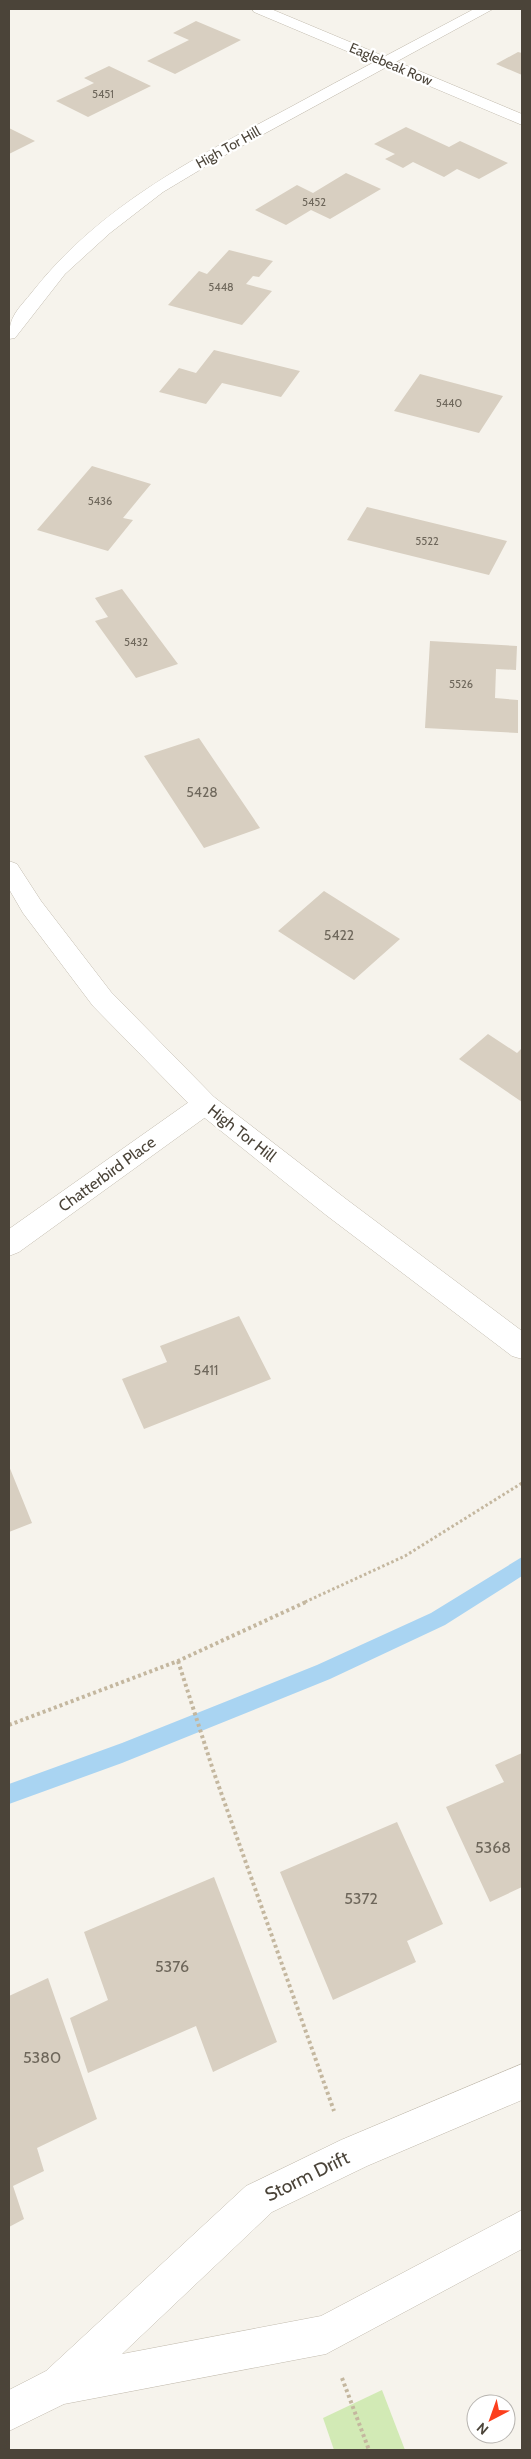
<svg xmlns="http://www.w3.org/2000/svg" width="531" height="2459" viewBox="0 0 531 2459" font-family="Cabin,sans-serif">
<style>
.green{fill:#d2eab5}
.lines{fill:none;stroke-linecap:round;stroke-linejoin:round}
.stream{fill:#a9d4f2;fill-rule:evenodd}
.building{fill:#d8cfc1}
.minor-casing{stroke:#c2bbae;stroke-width:1}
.tertiary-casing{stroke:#c2bbae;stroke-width:1}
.path-far1{stroke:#c4b79f;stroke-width:3;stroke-dasharray:2.5 2.5;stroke-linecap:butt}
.path{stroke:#c4b79f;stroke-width:4;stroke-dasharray:3 3;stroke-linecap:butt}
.minor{fill:#fff;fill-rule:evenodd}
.tertiary{fill:#fff;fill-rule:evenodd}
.labels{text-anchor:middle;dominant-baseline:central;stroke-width:4.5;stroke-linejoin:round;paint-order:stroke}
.far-number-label{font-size:11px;fill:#6e675b}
.far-street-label{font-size:14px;fill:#4b4439;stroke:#fff}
.number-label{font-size:14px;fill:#6e675b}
.street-label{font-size:16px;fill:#4b4439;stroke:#fff}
.near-number-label{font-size:16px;fill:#6e675b}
.near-street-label{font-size:19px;fill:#4b4439;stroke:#fff}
</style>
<rect width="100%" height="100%" fill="#f6f3ec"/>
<path class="green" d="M382 2390 405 2450H334L323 2418Z"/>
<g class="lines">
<path class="stream" d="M522 1557V1576L445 1625 330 1679 122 1763 9 1804V1784L122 1743 317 1665 431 1613Z"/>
</g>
<path class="building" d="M196 21 241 40 175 74 147 61 189 40 173 33Z
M518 52 522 53V75L496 64Z
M109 66 151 86 88 117 56 101 94 83 84 78Z
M406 127 449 147 460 141 508 163 479 179 457 169 444 177 413 162 403 168 385 159 395 154 374 144Z
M9 128 35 141 9 154Z
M346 173 381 189 330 219 311 210 286 225 255 210 297 185 313 193Z
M229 250 273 261 259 277 253 276 246 284 272 291 242 325 168 305 199 271 207 274Z
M214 350 300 371 281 397 222 383 206 404 159 392 179 368 196 373Z
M420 374 503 396 479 433 394 411Z
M92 466 151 484 123 518 133 520 108 551 37 530Z
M367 507 507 541 489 575 347 540Z
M122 589 178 664 136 678 95 621 108 617 95 598Z
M430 641 517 646 516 670 496 669 495 698 518 700V733L425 728Z
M199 738 260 828 204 848 144 756Z
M324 891 400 939 354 980 278 931Z
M488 1034 517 1053 522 1048V1102L459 1059Z
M239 1316 271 1379 144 1429 122 1379 167 1362 160 1346Z
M9 1466 32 1523 9 1532Z
M522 1753V1887L490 1902 446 1807 504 1782 495 1765Z
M397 1822 443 1924 407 1941 416 1962 333 2000 280 1872Z
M214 1877 277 2042 213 2072 196 2026 88 2073 70 2018 108 2000 84 1932Z
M48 1978 97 2119 37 2148 44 2171 13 2186 24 2219 9 2227V1996Z"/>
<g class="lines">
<defs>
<path id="minor" d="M252 9H271L522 114V125L254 12Z
M205 1094 214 1097 218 1104 214 1111 19 1252 9 1256V1229L196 1097Z
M522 2064V2100L367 2166 272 2212 122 2354 321 2316 522 2210V2249L326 2354 64 2404 9 2431V2390L46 2371 246 2186 341 2140Z"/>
<path id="tertiary" d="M474 9H493L218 159 163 192 110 233 65 274 15 338 9 339C9 315 18 310 33 291 99 207 194 158 287 109 349 75 412 42 474 9Z
M9 861 17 864 41 901 111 992 214 1097 346 1199 522 1331V1359L512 1356 326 1215 196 1111 93 1006 23 913 9 889Z"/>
</defs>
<use href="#minor" class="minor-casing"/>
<use href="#tertiary" class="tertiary-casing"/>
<path class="path-far1" d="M305 1602 405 1556 522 1483"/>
<path class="path" d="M178 1661 213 1770 334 2111
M9 1725 178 1661 308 1601
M342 2378 369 2450"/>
<use href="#minor" class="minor"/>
<use href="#tertiary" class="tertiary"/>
</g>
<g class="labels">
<g class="far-number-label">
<text x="103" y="94">5451</text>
<text x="314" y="202">5452</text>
<text x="221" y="287">5448</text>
<text x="449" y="403">5440</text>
<text x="100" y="501">5436</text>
<text x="427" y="541">5522</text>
<text x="136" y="642">5432</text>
<text x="461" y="684">5526</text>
</g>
<g class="far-street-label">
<text transform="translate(391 64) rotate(23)">Eaglebeak Row</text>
<text transform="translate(228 147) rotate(-29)">High Tor Hill</text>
</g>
<g class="number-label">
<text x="202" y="792">5428</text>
<text x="339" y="935">5422</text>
<text x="206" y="1370">5411</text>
</g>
<g class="street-label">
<text transform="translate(242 1133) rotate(38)">High Tor Hill</text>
<text transform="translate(107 1174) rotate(-36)">Chatterbird Place</text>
</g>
<g class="near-number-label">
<text x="493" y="1847">5368</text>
<text x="361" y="1898">5372</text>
<text x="172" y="1966">5376</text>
<text x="42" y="2057">5380</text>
</g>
<g class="near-street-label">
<text transform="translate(307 2176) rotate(-26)">Storm Drift</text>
</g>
</g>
<rect width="531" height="2459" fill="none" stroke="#4b4439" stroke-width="20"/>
<g transform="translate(491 2419) rotate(221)"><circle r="24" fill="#ffffff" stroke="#b7b4b0"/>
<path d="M0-4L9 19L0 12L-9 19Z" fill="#fc3f1d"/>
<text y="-8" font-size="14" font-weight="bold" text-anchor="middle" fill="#4b4439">N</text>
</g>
</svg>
